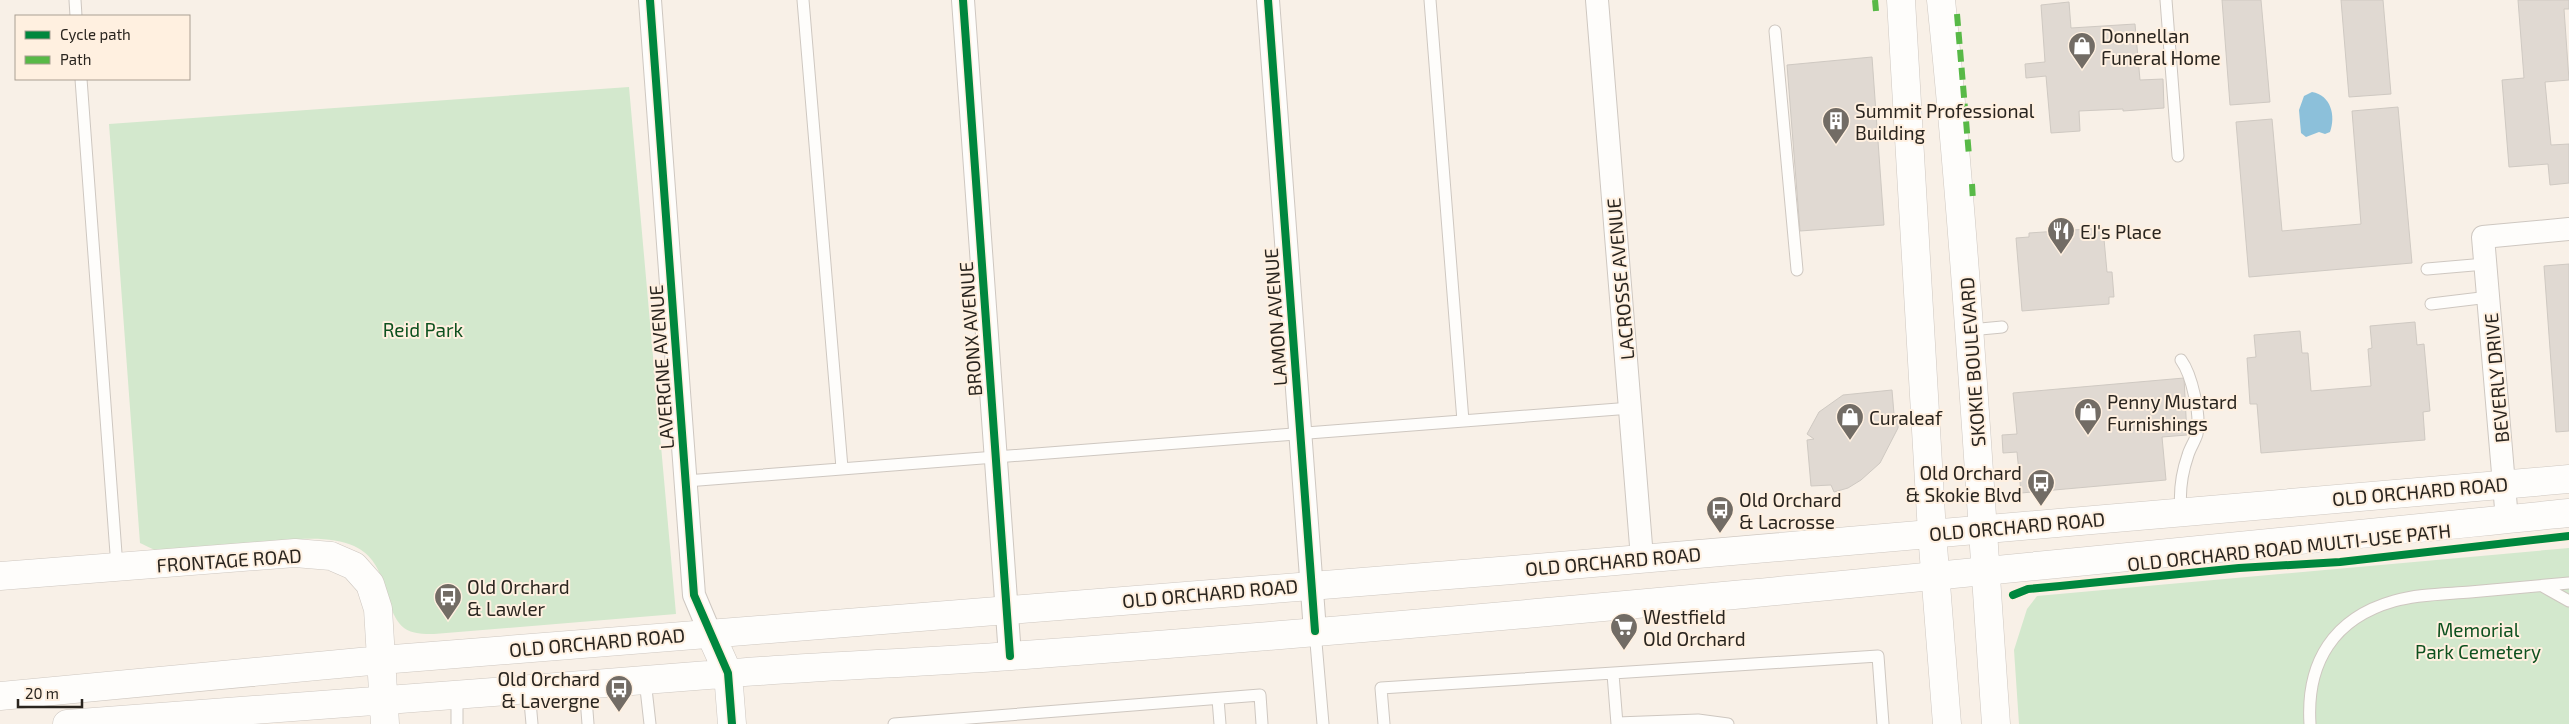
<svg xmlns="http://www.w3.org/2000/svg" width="2569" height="724" viewBox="0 0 2569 724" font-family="'Exo 2',sans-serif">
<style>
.green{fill:#d3e8cd}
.water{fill:#8cc0da}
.building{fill:#e0d9d2;stroke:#cfc9c2}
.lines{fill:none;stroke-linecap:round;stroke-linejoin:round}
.lane-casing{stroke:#cec7c0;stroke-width:13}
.street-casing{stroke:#cec7c0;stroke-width:24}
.secondary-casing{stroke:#cec7c0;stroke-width:29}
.primary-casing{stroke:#cec7c0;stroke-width:29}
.lane{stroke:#fefdfb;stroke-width:11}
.street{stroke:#fefdfb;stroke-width:22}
.secondary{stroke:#fefdfb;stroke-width:28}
.primary{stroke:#fefdfb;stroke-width:28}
.quiet{stroke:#58b947;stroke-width:6;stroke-dasharray:12 6;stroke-linecap:butt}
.cycleway-casing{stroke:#fff0e0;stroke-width:11}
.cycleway{stroke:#00873e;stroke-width:8}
.labels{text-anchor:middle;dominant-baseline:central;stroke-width:4;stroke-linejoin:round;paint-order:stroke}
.poi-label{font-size:19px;fill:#2a251f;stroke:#fff0e0;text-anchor:start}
.street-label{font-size:19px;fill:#2a251f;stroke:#fff0e0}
.park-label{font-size:19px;fill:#0e511f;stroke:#fff0e0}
</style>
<rect width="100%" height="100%" fill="#f8f0e7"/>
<path class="green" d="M629 87 676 614 434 634C424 634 412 634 404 628 381 608 391 563 354 546 310 525 215 556 165 553 157 552 147 546 140 543L109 124Z
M2569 548V724H2019L2014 650 2027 609 2037 596Z"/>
<path class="water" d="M2312 92C2331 95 2336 116 2330 132L2325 134 2319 132 2306 137 2301 133 2299 110 2304 96Z"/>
<path class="building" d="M2222 0H2261L2270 102 2230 105Z
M2341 0H2383L2391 94 2349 97Z
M2518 0H2569V9H2564L2569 80 2545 82 2551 145 2569 144V183L2550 185 2548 164 2509 167 2502 80 2524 78Z
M2069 2 2071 28 2135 24 2140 80 2163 79 2164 108 2123 111V109L2079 111 2080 131 2051 133 2046 76 2026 78 2025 64 2045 62 2041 5Z
M1872 57 1884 225 1800 231 1787 65Z
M2398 107 2412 263 2249 277 2236 122 2272 119 2282 231 2361 224 2352 111Z
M2103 228 2107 272H2112L2114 297H2109V304L2022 311 2016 238 2029 237V233Z
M2569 264V431L2556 432 2544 266Z
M2415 322 2417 345 2424 344 2430 411 2423 412 2425 440 2261 453 2257 404H2250L2247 358 2256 357 2254 335 2300 331 2302 353H2308L2311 391 2371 386 2368 349 2372 348 2370 326Z
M2184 378 2187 435 2162 437 2166 480 2021 493 2017 452 2003 453 2002 435 2017 434 2013 393Z
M1892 390 1894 414 1899 415 1898 428 1880 463 1861 480 1848 488 1834 492 1831 485 1811 486 1807 440 1814 439 1807 434 1819 412 1843 395Z"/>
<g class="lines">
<defs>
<path id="lane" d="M75 0 76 16
M803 0 842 468
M1430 0 1463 421
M2166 0 2178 156
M1775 31 1797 270
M81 79 117 567
M2427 269 2485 264
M2431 304 2489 297
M1970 330 2002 327
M686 481 1631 408
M2181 511C2179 491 2181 475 2188 455 2190 448 2195 441 2197 434 2201 416 2192 375 2181 360
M2544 587 2569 601
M1315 631 1323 724
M1613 674 1617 724
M645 680 650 724
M585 685 588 724
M529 690 532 724
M457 696V724
M1218 699 1220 724
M1617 723 1698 720 1728 724
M894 724 1260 695 1262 724
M1384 724 1381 688 1878 656 1883 724
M2310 724C2306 662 2334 618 2394 601 2418 594 2445 594 2470 592 2503 589 2536 586 2569 583"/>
<path id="street" d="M650 0 694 595 710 633
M963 0 1010 656
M1268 0 1315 631
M1597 0 1642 558
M2507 520 2483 237 2569 229"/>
<path id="secondary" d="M0 576 295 553 331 556 354 566 370 584 378 609 385 724
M710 633 728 673 732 724
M0 696 381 660 1512 570 2569 479
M67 724C286 709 503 691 721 674 818 666 915 663 1011 656 1531 618 2050 565 2569 513"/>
<path id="primary" d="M1901 0 1932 533 1947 724
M1941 0C1966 241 1979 482 1996 724"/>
</defs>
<use href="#lane" class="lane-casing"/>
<use href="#street" class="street-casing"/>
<use href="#secondary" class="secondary-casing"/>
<use href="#primary" class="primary-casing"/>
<use href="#lane" class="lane"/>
<use href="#street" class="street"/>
<use href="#secondary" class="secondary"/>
<use href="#primary" class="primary"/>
<path class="quiet" d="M1875 0 1876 11
M1957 14 1969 156
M1972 184 1973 201"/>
<defs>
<path id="cycleway" d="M650 0 694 595 728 673 732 724
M963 0 1010 656
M1268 0 1315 631
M2013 595 2028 589 2060 586 2239 568 2340 562 2569 536"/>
</defs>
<use href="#cycleway" class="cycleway-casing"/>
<use href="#cycleway" class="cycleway"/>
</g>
<defs>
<symbol id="shop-pin" viewBox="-11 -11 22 30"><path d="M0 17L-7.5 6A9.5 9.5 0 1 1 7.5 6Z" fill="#726c65" stroke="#fff0e0"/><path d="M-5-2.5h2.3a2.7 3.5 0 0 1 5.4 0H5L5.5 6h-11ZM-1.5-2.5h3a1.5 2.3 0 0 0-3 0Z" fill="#fff"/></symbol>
<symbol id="building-pin" viewBox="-11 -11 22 30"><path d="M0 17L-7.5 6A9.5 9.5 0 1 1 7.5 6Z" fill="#726c65" stroke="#fff0e0"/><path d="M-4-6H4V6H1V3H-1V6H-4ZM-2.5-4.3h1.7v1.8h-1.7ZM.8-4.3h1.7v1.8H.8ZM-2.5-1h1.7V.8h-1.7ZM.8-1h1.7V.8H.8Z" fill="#fff"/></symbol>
<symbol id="restaurant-pin" viewBox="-11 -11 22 30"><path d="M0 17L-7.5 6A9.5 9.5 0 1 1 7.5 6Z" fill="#726c65" stroke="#fff0e0"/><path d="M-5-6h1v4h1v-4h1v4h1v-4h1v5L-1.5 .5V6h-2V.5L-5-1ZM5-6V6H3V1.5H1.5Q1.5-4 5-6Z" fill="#fff"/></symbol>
<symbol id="bus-pin" viewBox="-11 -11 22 30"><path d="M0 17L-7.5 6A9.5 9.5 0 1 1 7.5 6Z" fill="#726c65" stroke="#fff0e0"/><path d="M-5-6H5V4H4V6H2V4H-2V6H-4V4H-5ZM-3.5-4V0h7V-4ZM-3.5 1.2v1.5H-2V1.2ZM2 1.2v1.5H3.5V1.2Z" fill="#fff"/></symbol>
<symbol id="supermarket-pin" viewBox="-11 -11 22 30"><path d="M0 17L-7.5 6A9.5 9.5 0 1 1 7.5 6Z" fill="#726c65" stroke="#fff0e0"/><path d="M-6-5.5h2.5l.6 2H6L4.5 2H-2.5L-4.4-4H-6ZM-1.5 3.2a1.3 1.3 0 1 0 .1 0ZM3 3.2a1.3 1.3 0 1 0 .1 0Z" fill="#fff"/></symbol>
</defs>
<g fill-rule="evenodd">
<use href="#shop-pin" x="2066" y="30" width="32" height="43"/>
<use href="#building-pin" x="1820" y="105" width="32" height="43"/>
<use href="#restaurant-pin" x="2045" y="215" width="32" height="43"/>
<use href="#shop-pin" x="2072" y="396" width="32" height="43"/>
<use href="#shop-pin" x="1834" y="401" width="32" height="43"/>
<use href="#bus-pin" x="2025" y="467" width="32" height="43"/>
<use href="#bus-pin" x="1704" y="494" width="32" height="43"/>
<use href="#bus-pin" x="432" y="581" width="32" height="43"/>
<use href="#supermarket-pin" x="1608" y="611" width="32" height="43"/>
<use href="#bus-pin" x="603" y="673" width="32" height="43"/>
</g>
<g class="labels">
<g class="poi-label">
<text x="2101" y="35">Donnellan<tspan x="2101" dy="22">Funeral Home</tspan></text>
<text x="1855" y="110">Summit Professional<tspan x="1855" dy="22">Building</tspan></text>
<text x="2080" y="231">EJ's Place</text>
<text x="2107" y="401">Penny Mustard<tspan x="2107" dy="22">Furnishings</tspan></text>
<text x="1869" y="417">Curaleaf</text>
<text x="2022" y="472" text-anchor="end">Old Orchard<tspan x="2022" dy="22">&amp; Skokie Blvd</tspan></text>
<text x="1739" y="499">Old Orchard<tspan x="1739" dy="22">&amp; Lacrosse</tspan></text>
<text x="467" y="586">Old Orchard<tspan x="467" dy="22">&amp; Lawler</tspan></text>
<text x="1643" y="616">Westfield<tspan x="1643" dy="22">Old Orchard</tspan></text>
<text x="600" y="678" text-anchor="end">Old Orchard<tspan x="600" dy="22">&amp; Lavergne</tspan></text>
</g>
<g class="street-label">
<text transform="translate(1620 279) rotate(-95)">LACROSSE AVENUE</text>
<text transform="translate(1275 317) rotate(-94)">LAMON AVENUE</text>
<text transform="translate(970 329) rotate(-94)">BRONX AVENUE</text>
<text transform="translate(1972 362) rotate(-94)">SKOKIE BOULEVARD</text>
<text transform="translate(661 367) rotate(-94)">LAVERGNE AVENUE</text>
<text transform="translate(2496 378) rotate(-95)">BEVERLY DRIVE</text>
<text transform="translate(2420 491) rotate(-5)">OLD ORCHARD ROAD</text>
<text transform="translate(2017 526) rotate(-5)">OLD ORCHARD ROAD</text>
<text transform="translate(2289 547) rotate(-6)">OLD ORCHARD ROAD MULTI-USE PATH</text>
<text transform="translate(229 560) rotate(-4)">FRONTAGE ROAD</text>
<text transform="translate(1613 561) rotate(-5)">OLD ORCHARD ROAD</text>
<text transform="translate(1210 593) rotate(-5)">OLD ORCHARD ROAD</text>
<text transform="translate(597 642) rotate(-5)">OLD ORCHARD ROAD</text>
</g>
<g class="park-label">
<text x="423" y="329">Reid Park</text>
<text x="2478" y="629">Memorial<tspan x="2478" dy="22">Park Cemetery</tspan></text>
</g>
</g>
<rect x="15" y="15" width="175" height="65" fill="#fff0e0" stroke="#aa9f93"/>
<rect x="25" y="31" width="25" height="8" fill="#00873e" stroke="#aa9f93"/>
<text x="60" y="40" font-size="15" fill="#2a251f">Cycle path</text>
<rect x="25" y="56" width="25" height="8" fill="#58b947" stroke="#aa9f93"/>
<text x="60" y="65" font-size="15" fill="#2a251f">Path</text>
<path d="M18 699v8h64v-8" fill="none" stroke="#2a251f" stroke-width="2.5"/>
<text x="25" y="699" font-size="15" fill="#2a251f" stroke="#fff0e0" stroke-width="4" paint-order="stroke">20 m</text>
</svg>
